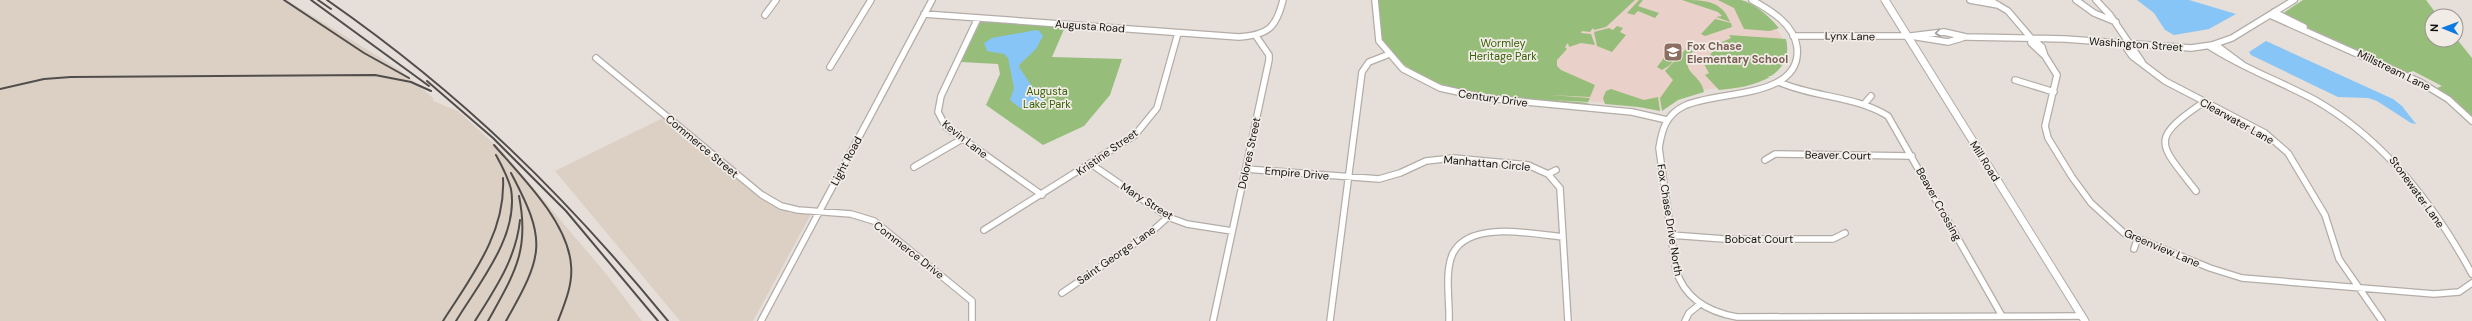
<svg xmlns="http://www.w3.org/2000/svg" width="2472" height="321" viewBox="0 0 2472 321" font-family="'DM Sans',sans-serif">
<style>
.built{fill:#dcd0c5}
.education{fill:#e9d0c9}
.green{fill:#96be7a}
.water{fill:#87c5f7}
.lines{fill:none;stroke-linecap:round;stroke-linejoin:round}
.minor-casing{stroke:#b3ada8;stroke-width:8}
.tertiary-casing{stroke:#b3ada8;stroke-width:9}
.minor{stroke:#fff;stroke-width:5.5}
.tertiary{stroke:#fff;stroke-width:7}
.rail{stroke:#504d4a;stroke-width:2}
.oneway{stroke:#a09f9f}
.labels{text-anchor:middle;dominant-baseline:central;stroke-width:3.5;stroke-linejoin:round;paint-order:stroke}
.street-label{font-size:11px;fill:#12100e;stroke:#f2ece6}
.park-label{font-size:11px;fill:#376108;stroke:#f2ece6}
.education-label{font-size:11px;font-weight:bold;fill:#785e54;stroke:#f2ece6;text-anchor:start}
</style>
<rect width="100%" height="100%" fill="#e5ded9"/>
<path class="built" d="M0 0H287L400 70 433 98V101L458 111 503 152 607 275 642 321H0Z
M671 114 789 213 811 214 753 321H680L555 171Z"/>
<path class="education" d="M1583 0H1735L1776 28 1784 41 1776 70 1762 80 1742 85 1702 90 1684 96 1659 110 1647 106 1550 98 1549 66 1569 43 1555 25Z"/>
<path class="green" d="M1379 0H1635L1606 27 1594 30 1593 28 1590 32 1582 31 1581 33 1591 34 1595 45 1581 43 1569 47 1568 43 1565 47 1567 49 1557 60V66L1561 70 1595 85 1590 97 1550 95 1590 98 1588 102 1550 100 1590 103 1585 104C1524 101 1458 101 1406 66 1396 59 1383 48 1380 36 1377 25 1378 12 1379 0Z
M1639 0H1643L1638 6 1659 13 1655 18 1638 11 1634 15 1627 13Z
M1682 0C1703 0 1722 0 1730 22L1716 17 1722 16 1718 12Z
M1718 0C1725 0 1734 0 1741 0 1754 3 1770 17 1779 28L1770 31 1744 29 1734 8Z
M2303 0H2426L2438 16H2432V40H2456V38L2472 58V116L2437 88 2442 86 2413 71 2408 73 2306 27 2282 14Z
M1715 19 1731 23 1732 27 1705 36 1701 34Z
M985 21 1065 27 1052 57 1122 59 1110 95 1084 126 1043 145 986 105 1000 74 998 64 961 62 980 23Z
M1617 26 1623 28 1620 32 1626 35 1612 52 1597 46 1594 32 1609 28 1613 30Z
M1729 35 1786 39C1790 55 1784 67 1771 76H1767L1770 77C1754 86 1737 88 1719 90L1705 75 1709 73 1704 64 1699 62H1705L1718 44 1714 42 1720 43 1731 38Z
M1679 48H1683L1670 65 1662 70 1657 67 1670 50Z
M1686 49 1693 51C1677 73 1701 73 1704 92L1678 100 1662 111 1660 98 1673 80 1665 71Z
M1611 89 1644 100 1658 97 1660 111 1639 107 1605 104 1603 98 1606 91Z"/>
<path class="water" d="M2137 0H2189L2236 14 2209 29 2174 35 2165 30 2154 13Z
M1036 30 1039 31 1043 36 1036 49 1020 64 1019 67 1031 85 1044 96V101L1039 106 1020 108 1010 100 1014 88 1008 58 1004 54 987 51 984 43 992 38Z
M2266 41 2393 99 2402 106 2416 124 2411 123 2377 101 2368 98 2338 97 2251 55 2249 52Z"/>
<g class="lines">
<defs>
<path id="minor" d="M1375 0 1379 41 1403 69 1440 88 1486 98 1632 112 1667 120
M1752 0C1770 10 1794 24 1797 47 1803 100 1715 90 1684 106 1666 115 1662 129 1659 148L1676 270C1685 299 1708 312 1737 317L2081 316
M1970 0 1998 5 1989 0
M2076 0 2094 13 2116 22
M2096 0 2110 15 2142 62
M1998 5 2008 11 2031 38 2042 47 2045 56
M2274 12 2304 27
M924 14 1239 37C1268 35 1276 28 1283 0
M765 15 776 0
M2270 15 2420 82 2448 99 2472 121
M978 18 941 96 938 112 946 127 1042 195
M1793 36H1911L1948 42 1962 38
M1911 36 1944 32 1966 37 2065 39 2191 48 2212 45 2232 38 2294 0
M2031 38V43L2045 56 2057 75 2045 126 2048 138 2072 177 2091 203 2124 233 2210 268 2242 278 2434 294 2459 292 2472 283
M2129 44 2127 49 2132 56 2165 81 2265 133 2288 153 2325 215 2339 259 2382 321
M596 58 762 195 781 206 798 210 851 214 874 221 972 301V321
M2243 65 2216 45 2209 46C2242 68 2280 81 2315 100 2385 140 2434 204 2472 274
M830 67 871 0
M2015 80 2054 92
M1779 82C1814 98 1854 95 1888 116L2002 316
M1865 103 1871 96
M1765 160 1775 154 1912 156
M1091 164 1168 217 1187 224 1232 231
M914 167 962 139
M1246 169 1379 179 1400 173 1426 161 1453 158 1528 165 1548 174 1560 188 1568 321
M1548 174 1556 170
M2196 191C2159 143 2148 140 2204 102
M984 230 1135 135 1157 108 1178 33
M1671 235 1724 239H1833L1845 233
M2134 249 2137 240
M1062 293 1150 233 1168 217
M761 321 932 0
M1213 321 1269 60V55L1256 36
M1330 321 1362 72 1369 62 1387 55
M1449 321C1450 301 1444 272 1453 253 1470 220 1533 234 1563 237
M1685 321 1689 313 1700 304"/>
<path id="tertiary" d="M1885 0 2085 321"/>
</defs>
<use href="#minor" class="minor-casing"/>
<use href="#tertiary" class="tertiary-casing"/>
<use href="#minor" class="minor"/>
<use href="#tertiary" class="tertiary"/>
<path class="rail" d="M284 0 364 53 409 78
M311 0 429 86
M318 0 331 9
M327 0C462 94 564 194 668 321
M427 81 493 138 566 211 658 321
M0 89 44 79 71 77 375 75 411 82 431 91
M494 145C521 176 568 222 571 265 573 284 565 303 558 321
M443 321C471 277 506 233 503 178
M456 321C479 283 519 236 511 189 508 177 502 166 496 155
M475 321C495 289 516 259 520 220
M488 321C514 274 530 251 519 196
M506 321C544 254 547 241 511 173"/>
</g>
<defs><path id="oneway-chevron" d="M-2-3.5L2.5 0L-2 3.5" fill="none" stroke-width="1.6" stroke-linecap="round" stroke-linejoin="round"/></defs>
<use class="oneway" href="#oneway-chevron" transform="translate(1938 33) rotate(173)"/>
<defs>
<symbol id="school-square" viewBox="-11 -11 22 22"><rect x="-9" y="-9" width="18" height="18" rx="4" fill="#8d6e63" stroke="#f2ece6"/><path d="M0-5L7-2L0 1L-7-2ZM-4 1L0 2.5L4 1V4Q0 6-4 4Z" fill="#fff"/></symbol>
</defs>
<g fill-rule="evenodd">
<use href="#school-square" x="1662" y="41" width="22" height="22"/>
</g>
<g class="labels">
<g class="street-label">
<text transform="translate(1090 26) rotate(4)">Augusta Road</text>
<text transform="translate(1850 36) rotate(1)">Lynx Lane</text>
<text transform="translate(2136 44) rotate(4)">Washington Street</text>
<text transform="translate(2394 70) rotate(26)">Millstream Lane</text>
<text transform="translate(1493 98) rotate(8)">Century Drive</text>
<text transform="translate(2237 121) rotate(29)">Clearwater Lane</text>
<text transform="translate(965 139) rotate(38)">Kevin Lane</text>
<text transform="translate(702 146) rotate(40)">Commerce Street</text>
<text transform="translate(1107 152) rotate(-35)">Kristine Street</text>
<text transform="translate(1249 153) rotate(-78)">Dolores Street</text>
<text transform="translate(1838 155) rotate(1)">Beaver Court</text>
<text transform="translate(846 161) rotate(-62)">Light Road</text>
<text transform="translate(1985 161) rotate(58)">Mill Road</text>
<text transform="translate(1487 163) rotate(5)">Manhattan Circle</text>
<text transform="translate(1297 173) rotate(5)">Empire Drive</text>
<text transform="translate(2417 192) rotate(54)">Stonewater Lane</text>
<text transform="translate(1147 201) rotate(32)">Mary Street</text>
<text transform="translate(1939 204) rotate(61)">Beaver Crossing</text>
<text transform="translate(1670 220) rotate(81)">Fox Chase Drive North</text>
<text x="1759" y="239">Bobcat Court</text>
<text transform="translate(2162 248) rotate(23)">Greenview Lane</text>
<text transform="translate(909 250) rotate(38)">Commerce Drive</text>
<text transform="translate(1116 255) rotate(-35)">Saint George Lane</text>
</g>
<g class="park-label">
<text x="1503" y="43">Wormley<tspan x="1503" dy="13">Heritage Park</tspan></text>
<text x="1047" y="91">Augusta<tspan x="1047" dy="13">Lake Park</tspan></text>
</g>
<g class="education-label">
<text x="1687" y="46">Fox Chase<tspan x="1687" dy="13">Elementary School</tspan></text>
</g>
</g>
<g transform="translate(2444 28) rotate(271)"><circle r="19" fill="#f2ece6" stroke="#989490"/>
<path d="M0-3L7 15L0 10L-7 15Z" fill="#0b7ae2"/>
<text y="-6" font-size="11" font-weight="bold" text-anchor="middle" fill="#12100e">N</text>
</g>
</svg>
